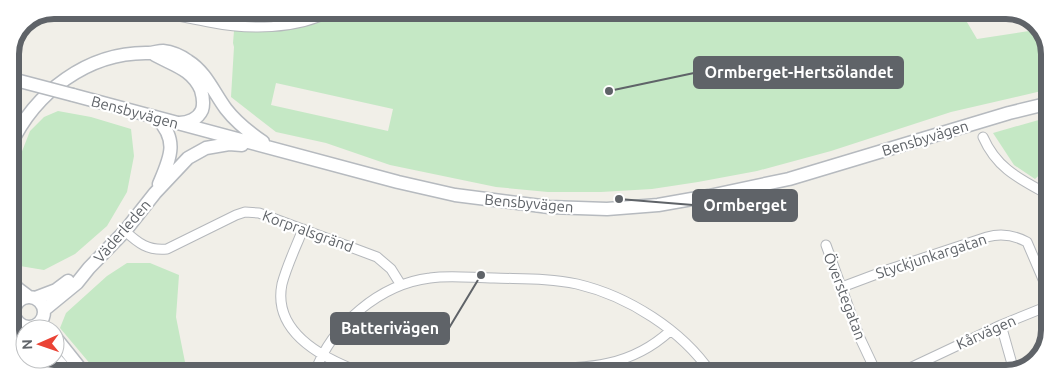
<svg xmlns="http://www.w3.org/2000/svg" width="1060" height="384" viewBox="0 0 1060 384" font-family="Ubuntu,sans-serif">
<style>
.green{fill:#c5e8c5;fill-rule:evenodd}
.lines{fill:none;stroke-linecap:round;stroke-linejoin:round}
.street-casing{stroke:#b5b8bc;stroke-width:11}
.secondary-casing{stroke:#b6babf;stroke-width:15}
.street{stroke:#fff;stroke-width:9}
.secondary{stroke:#fff;stroke-width:12}
.secondary-bridge-casing{stroke:#b6babf;stroke-width:15;stroke-linecap:butt}
.secondary-bridge{stroke:#fff;stroke-width:12}
.labels{text-anchor:middle;dominant-baseline:central;stroke-width:4.5;stroke-linejoin:round;paint-order:stroke}
.street-label{font-size:15px;fill:#5f6368;stroke:#fff}
.rim{fill:none;stroke:#5f6368;stroke-width:6}
.leader{fill:none;stroke:#5f6368;stroke-width:2}
.callout-dot{fill:#5f6368;stroke:#fff;stroke-width:2}
.callout{fill:#5f6368;stroke:#5f6368;stroke-width:2}
.callout-label{font-size:16px;text-anchor:middle;font-weight:bold;fill:#fff}
</style>
<rect width="100%" height="100%" fill="#f1efe8"/>
<path class="green" d="M187 10 961 12 977 39 1042 29 1050 50V89L951 112 831 151 757 171 698 182 652 189 601 192H548L496 187 390 165 326 143 276 132 231 97 234 47 233 43 235 19ZM276 83 393 109 388 131 271 105Z
M58 111 91 117 131 129 134 156 127 192 107 226 75 254 44 270 20 266 10 232V182L30 131 44 117Z
M1049 117V166L1035 179 1014 165 993 133Z
M127 263H150L179 275 176 317 187 372H97L60 328 66 313 107 276Z"/>
<g class="lines">
<defs>
<path id="street" d="M49 12C80 11 111 9 141 11 164 12 186 18 209 22 249 30 295 30 332 11
M983 137C997 169 1020 179 1049 195
M303 229C296 247 287 265 282 284 272 333 324 359 363 373
M125 231C138 243 148 251 167 249L236 215 245 212 259 213 377 257 391 269 401 285
M826 245 859 336 877 374
M842 287 890 269 987 237C1001 233 1014 235 1027 242L1048 291
M1001 325 1014 371
M315 372C332 325 380 284 430 278 451 275 473 278 494 278 522 279 550 278 577 284 628 296 682 330 711 373
M478 373C548 361 612 384 670 331
M897 374 1001 325 1048 306"/>
<path id="secondary" d="M155 55C173 65 192 69 201 90 203 97 204 104 202 110 198 119 188 123 179 123
M73 95 398 182 455 195 549 207 607 209 658 205 709 196 789 179 1009 113 1050 103
M157 118C179 141 170 158 159 184
M10 146C35 92 88 52 148 53 153 53 158 51 163 51 172 52 181 56 188 61 206 72 214 93 226 109 236 122 250 133 263 142
M10 276 17 288 29 297
M14 312a15 15 0 1 1 30 0a15 15 0 1 1-30 0Z
M35 298 56 290 68 281
M44 310 77 283 89 268 125 231 155 193 188 158 206 148 229 144 242 145
M55 337 83 372
M55 358 68 372"/>
</defs>
<use href="#street" class="street-casing"/>
<use href="#secondary" class="secondary-casing"/>
<use href="#street" class="street"/>
<use href="#secondary" class="secondary"/>
<defs>
<path id="secondary-bridge" d="M12 79 73 95"/>
</defs>
<use href="#secondary-bridge" class="secondary-bridge-casing"/>
<use href="#secondary-bridge" class="secondary-bridge"/>
</g>
<g class="labels">
<g class="street-label">
<text transform="translate(135 112) rotate(15)">Bensbyvägen</text>
<text transform="translate(925 138) rotate(-17)">Bensbyvägen</text>
<text transform="translate(529 203) rotate(5)">Bensbyvägen</text>
<text transform="translate(122 231) rotate(-49)">Väderleden</text>
<text transform="translate(308 231) rotate(20)">Korpralsgränd</text>
<text transform="translate(931 256) rotate(-18)">Styckjunkargatan</text>
<text transform="translate(845 296) rotate(69)">Överstegatan</text>
<text transform="translate(986 332) rotate(-24)">Kårvägen</text>
</g>
</g>
<path d="M0 0H1060V384H0ZM54 19H1006A35 35 0 0 1 1041 54V330A35 35 0 0 1 1006 365H54A35 35 0 0 1 19 330V54A35 35 0 0 1 54 19Z" fill="#fff" fill-rule="evenodd"/>
<path class="rim" d="M54 19H1006A35 35 0 0 1 1041 54V330A35 35 0 0 1 1006 365H54A35 35 0 0 1 19 330V54A35 35 0 0 1 54 19Z"/>
<path class="leader" d="M609 91L694 73M619 199L693 205M481 275L449 328"/>
<g class="callout-dot">
<circle cx="609" cy="91" r="5"/>
<circle cx="619" cy="199" r="5"/>
<circle cx="481" cy="275" r="5"/>
</g>
<g class="callout">
<rect x="694" y="57" width="209" height="31" rx="5"/>
<rect x="693" y="190" width="104" height="31" rx="5"/>
<rect x="331" y="313" width="118" height="31" rx="5"/>
</g>
<g class="callout-label">
<text x="799" y="78">Ormberget-Hertsölandet</text>
<text x="745" y="211">Ormberget</text>
<text x="390" y="334">Batterivägen</text>
</g>
<g transform="translate(40 344) rotate(268)"><circle r="24" fill="#ffffff" stroke="#bfc1c3"/>
<path d="M0-4L9 19L0 12L-9 19Z" fill="#ea4335"/>
<text y="-8" font-size="14" font-weight="bold" text-anchor="middle" fill="#5f6368">N</text>
</g>
</svg>
